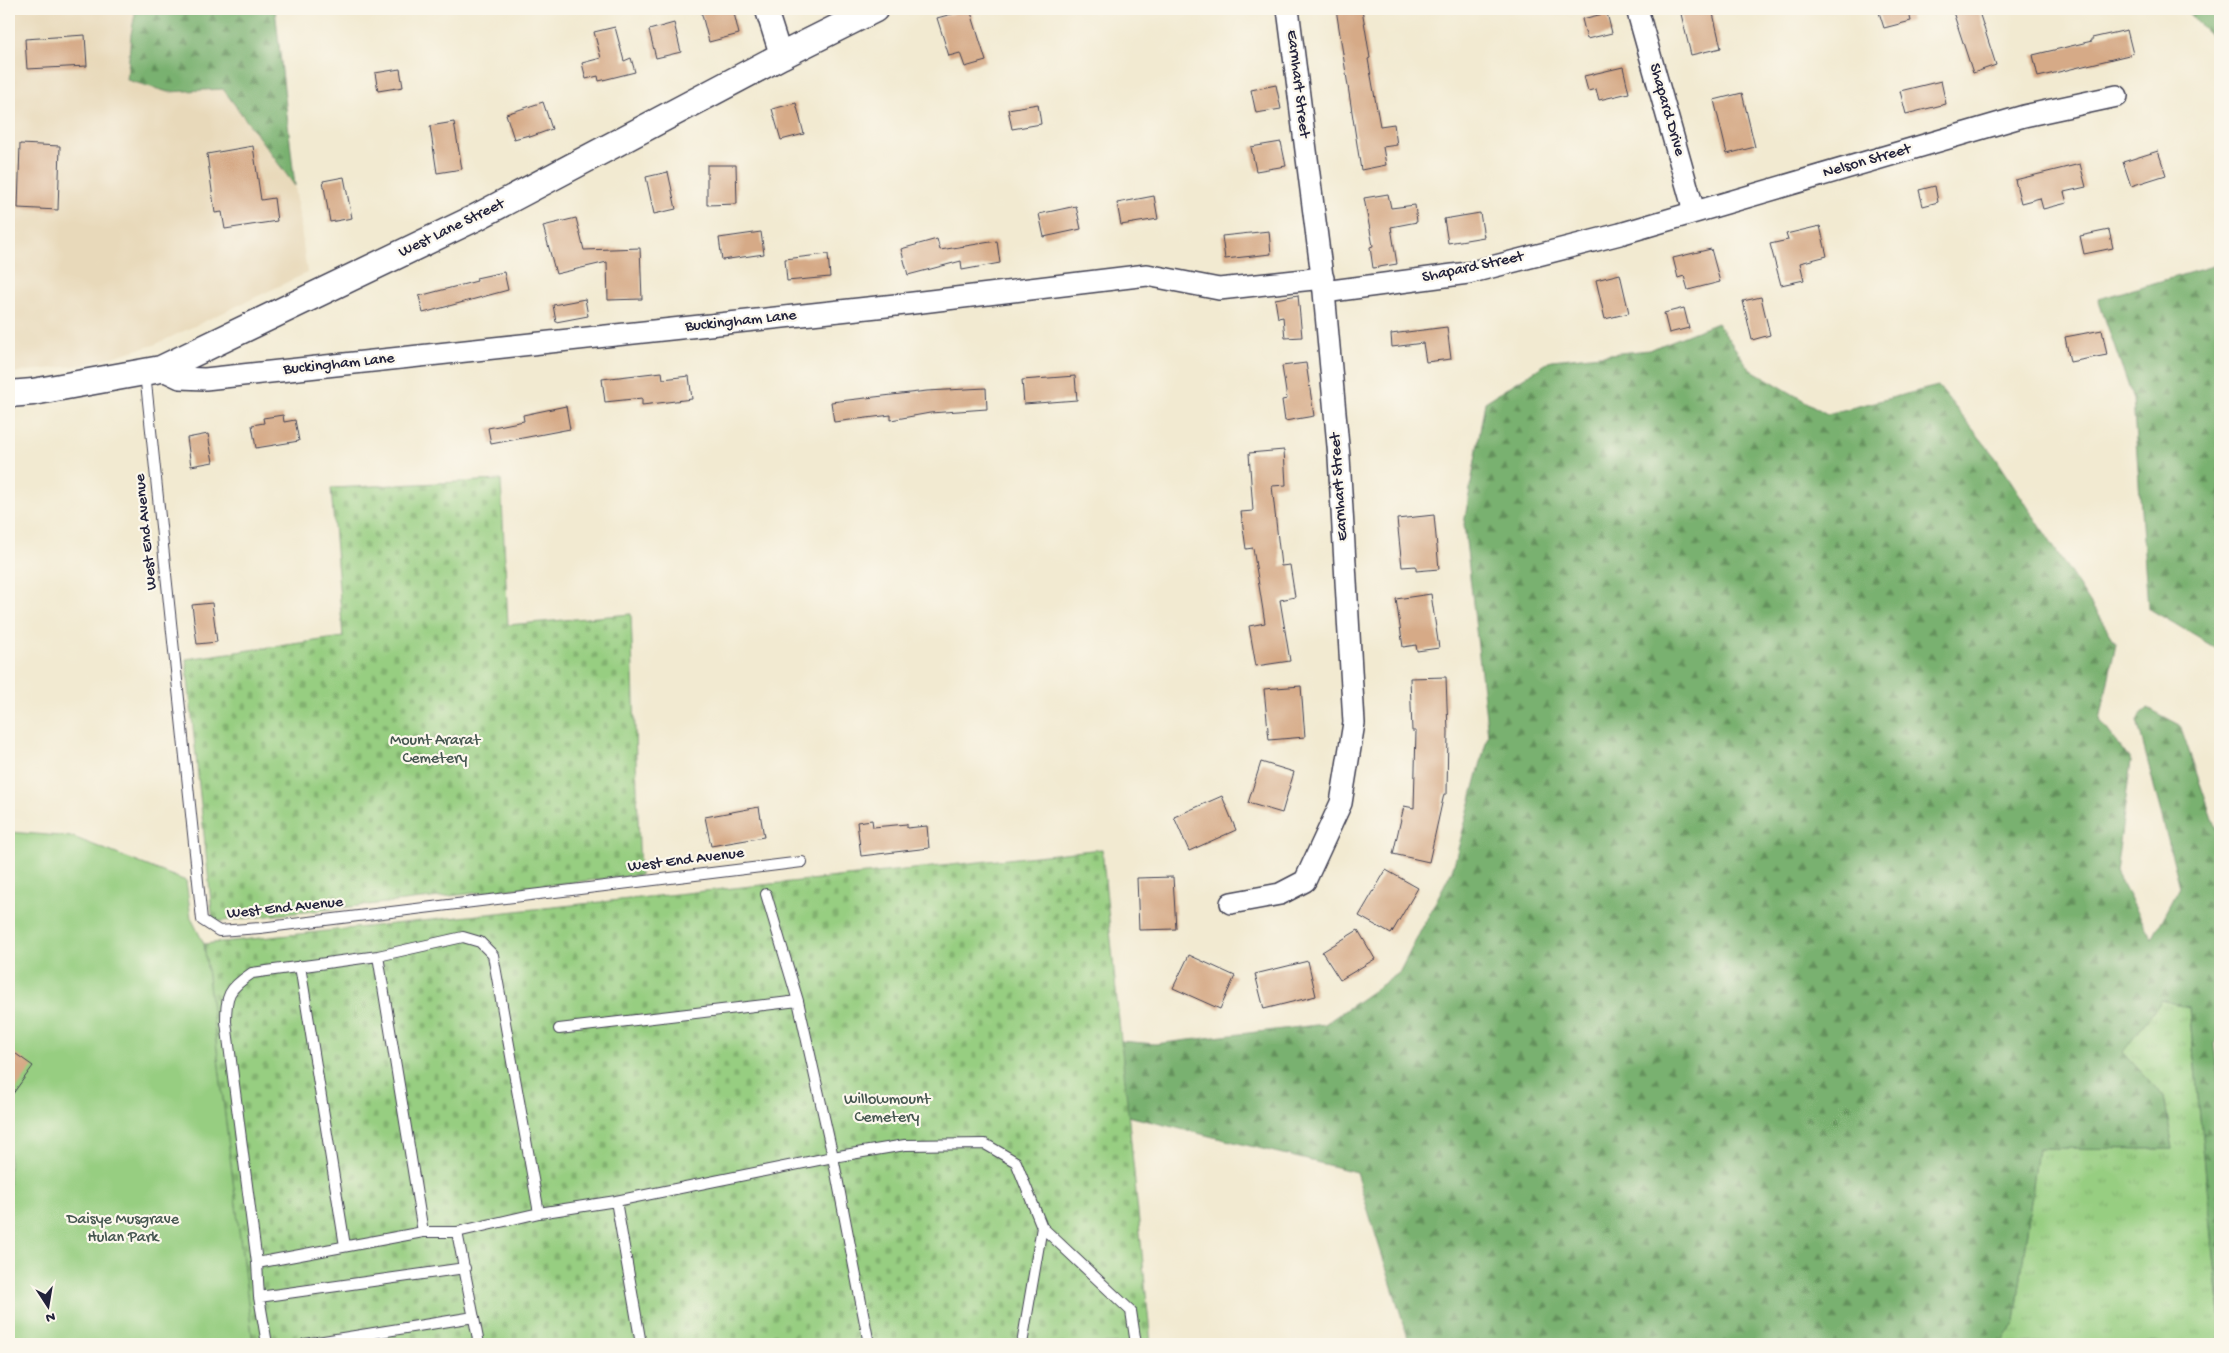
<svg xmlns="http://www.w3.org/2000/svg" width="2229" height="1353" viewBox="0 0 2229 1353" font-family="'Gochi Hand',sans-serif">
<style>
.built{fill:#e8d9ba}
.grass{fill:url(#grass-tufts);stroke:#5c785e}
.forest{fill:url(#forest-firs);stroke:#4e6a55}
.cemetery{fill:url(#cemetery-stones);stroke:#5c785e}
.green{fill:#97ce81;stroke:#5c785e}
.building{fill:#d6aa87}
.lines{fill:none;stroke-linecap:round;stroke-linejoin:round}
.service-casing{stroke:#414052;stroke-width:12}
.minor-casing{stroke:#414052;stroke-width:24}
.tertiary-casing{stroke:#414052;stroke-width:29}
.service{stroke:#fff;stroke-width:10}
.minor{stroke:#fff;stroke-width:21}
.tertiary{stroke:#fff;stroke-width:26}
.labels{text-anchor:middle;dominant-baseline:central;stroke-width:4.5;stroke-linejoin:round;paint-order:stroke}
.street-label{font-size:16px;fill:#22223b;stroke:#fbf7ec}
.park-label{font-size:16px;fill:#455650;stroke:#fbf7ec}
</style>
<defs>
<pattern id="grass-tufts" width="24" height="20" patternUnits="userSpaceOnUse" patternTransform="scale(1.25)"><rect width="24" height="20" fill="#97ce81"/><path d="M3 7l-1-3M5 7V3M7 7l1-3M15 17l-1-3M17 17v-4M19 17l1-3" fill="none" stroke="#82b170"/></pattern>
<pattern id="forest-firs" width="22" height="20" patternUnits="userSpaceOnUse" patternTransform="scale(1.25)"><rect width="22" height="20" fill="#79b16f"/><path d="M5 1l3.5 6h-7zM16 11l3.5 6h-7z" fill="#63905c"/></pattern>
<pattern id="cemetery-stones" width="16" height="16" patternUnits="userSpaceOnUse" patternTransform="scale(1.25)"><rect width="16" height="16" fill="#97ce81"/><path d="M2 7V4a2 2 0 0 1 4 0v3zM10 15v-3a2 2 0 0 1 4 0v3z" fill="#82b170"/></pattern>
</defs>
<rect width="100%" height="100%" fill="#fbf7ec"/>
<filter id="ink" filterUnits="userSpaceOnUse"><feTurbulence type="fractalNoise" baseFrequency=".02" numOctaves="2"/><feDisplacementMap in="SourceGraphic" scale="10" xChannelSelector="R" yChannelSelector="G"/><feConvolveMatrix kernelMatrix="1 2 1 2 8 2 1 2 1" color-interpolation-filters="sRGB"/></filter>
<filter id="wash" filterUnits="userSpaceOnUse"><feTurbulence type="fractalNoise" baseFrequency=".0096" numOctaves="4" result="noise"/><feDisplacementMap in="SourceGraphic" scale="20" xChannelSelector="R" yChannelSelector="G"/><feGaussianBlur stdDeviation="1.12" result="paint"/><feColorMatrix in="noise" values="0 0 0 0 0 0 0 0 0 0 0 0 0 0 0 0 0 1.4 0 .05"/><feComposite in="paint" operator="in"/></filter>
<g filter="url(#wash)">
<rect width="100%" height="100%" fill="#f2ead1"/>
<path class="built" d="M9 9H136L131 33 127 80 168 92 223 89 295 186 307 273 154 345 83 365 9 373Z"/>
<path class="grass" d="M2162 1000 2189 1008 2220 1315V1344H2002L2015 1321 2038 1148 2173 1149 2164 1097 2122 1052Z"/>
<path class="forest" d="M136 9H275L295 186 223 89 168 92 127 80 131 34Z
M2184 9H2220V45Z
M2220 264V648L2219 650 2148 608 2133 399 2098 299Z
M1717 323 1750 369 1827 414 1938 386 1996 458 2116 643 2100 720 2131 761 2116 872 2152 939 2180 887 2137 720 2148 708 2180 725 2220 841V1035L2214 1044 2220 1092V1315L2189 1008 2162 1000 2123 1052 2164 1097 2173 1149 2038 1148 2015 1321 2002 1344H1410L1356 1172 1128 1116 1121 1041 1155 1044 1325 1024 1399 973 1453 868 1488 735 1464 524 1485 402 1552 360 1649 350Z"/>
<path class="cemetery" d="M501 480 508 625 631 614 640 875 213 922 186 659 343 637 331 488Z
M1102 849 1151 1344H253L204 944Z"/>
<path class="green" d="M9 832 73 837 186 881 191 918 204 944 253 1344H9Z"/>
<g id="blocks">
<path class="building" d="M711 9H733L739 34 709 42 701 11Z
M970 9 986 61 965 67 960 53 949 56 937 18Z
M1336 9H1362L1370 58 1368 59 1380 126 1394 124 1397 145 1383 147 1386 165 1361 170Z
M1702 9H1712L1721 48 1691 55 1681 14Z
M1878 9H1908L1911 21 1884 28Z
M1964 9H1978L1996 65 1973 73 1953 12Z
M1607 13 1612 33 1587 39 1582 19Z
M674 23 681 52 656 58 649 30Z
M615 27 624 61 631 58 635 72 599 81 598 76 586 79 582 63 601 58 594 32Z
M2127 30 2133 54 2038 77 2033 55 2092 41V38Z
M85 35 87 66 27 69 25 39Z
M1623 67 1629 93 1599 100 1596 89 1588 91 1584 76Z
M400 69 403 87 378 91 375 73Z
M1941 81 1946 104 1906 114 1900 91Z
M1276 85 1281 109 1256 113 1251 90Z
M1742 93 1755 147 1727 154 1714 100Z
M543 102 552 129 530 137 529 135 514 139 506 114Z
M796 103 804 134 781 140 772 109Z
M1038 104 1041 124 1012 129 1008 109Z
M454 122 462 169 437 173 430 126Z
M1281 142 1286 166 1256 171 1251 147Z
M20 144 60 146 58 210 18 208Z
M253 146 261 200 274 198 277 221 225 229 222 212 215 213 207 154Z
M2158 151 2166 175 2131 186 2123 162Z
M2080 164 2086 187 2064 192 2067 203 2043 209 2040 198 2021 203 2015 180Z
M707 165H736L737 204 707 205Z
M668 172 676 209 654 214 646 177Z
M344 177 352 218 330 222 323 181Z
M1935 186 1938 202 1923 206 1919 190Z
M1388 194 1391 208 1415 205 1417 222 1391 227 1397 264 1373 268 1370 247 1373 246 1364 198Z
M1154 196 1158 219 1121 225 1117 203Z
M1076 206 1081 229 1044 237 1039 214Z
M1480 213 1484 237 1448 243 1444 219Z
M576 218 584 250 640 248 642 299 608 300 607 262 556 274 543 226Z
M1820 226 1827 256 1800 263 1804 280 1781 285 1770 244 1788 240 1786 234Z
M2109 230 2113 248 2084 254 2080 236Z
M1269 231 1271 254 1225 259 1222 236Z
M761 232 764 254 722 260 719 238Z
M937 239 940 250 997 241 1000 263 962 270 961 261 908 275 901 249Z
M1711 249 1720 282 1688 290 1684 276 1678 278 1673 258Z
M828 254 830 277 787 281 785 259Z
M504 272 508 290 423 313 419 296 477 281 476 278Z
M1620 274 1629 313 1605 319 1596 280Z
M1298 295 1302 337 1285 338 1283 317 1278 318 1275 299Z
M1761 297 1770 335 1752 340 1743 301Z
M585 299 588 316 556 322 553 305Z
M1684 308 1689 328 1669 333 1664 313Z
M1447 327 1451 359 1426 362 1423 343 1392 347 1391 334Z
M2102 330 2107 355 2070 362 2065 337Z
M1306 363 1314 416 1285 421 1282 400 1287 399 1282 366Z
M662 372 663 379 689 376 692 399 642 405V398L605 402 602 379Z
M1075 376 1077 400 1024 404 1022 380Z
M986 388 987 409 930 413 891 420V415L834 422 831 402 927 391Z
M566 406 570 429 491 444 488 428 524 421 523 415Z
M283 415 284 422 295 420 299 441 256 448 252 425 264 423 263 418Z
M208 434 213 462 191 466 187 438Z
M1284 450 1286 485 1272 486 1281 566 1290 565 1295 597 1280 600 1290 661 1256 666 1249 626 1265 623 1253 548 1246 549 1241 512 1253 511 1249 453Z
M1434 515 1439 569 1416 571V566L1402 567 1397 519Z
M1431 594 1439 648 1417 651 1416 645 1403 647 1396 599Z
M212 603 217 642 197 644 192 605Z
M1446 677 1448 732 1447 794H1444L1429 862 1393 854 1404 806 1414 808 1416 731H1412L1410 678Z
M1301 686 1305 737 1269 740 1264 689Z
M1261 762 1294 772 1282 813 1248 803Z
M1222 796 1236 830 1189 851 1174 817Z
M759 807 764 837 711 846 705 817Z
M872 820 873 827 907 824V828L927 826 929 848 861 856 857 822Z
M1386 870 1418 888 1391 934 1359 916Z
M1173 877 1176 929 1139 930 1137 878Z
M1358 930 1375 959 1340 980 1322 952Z
M1189 955 1235 976 1220 1009 1173 988Z
M1308 961 1316 996 1264 1009 1255 974Z
M9 1049 33 1066 9 1099Z"/>
</g>
</g>
<g filter="url(#ink)">
<use href="#blocks" fill-opacity="0" stroke="#414052" stroke-width="1"/>
<g class="lines">
<defs>
<path id="service" d="M145 373 202 920 219 931 260 928 802 862
M766 894 798 1001 833 1157 869 1344
M378 956 423 1232
M300 966 345 1246
M559 1029 798 1001
M616 1201 641 1344
M1042 1227 1131 1311 1136 1344
M457 1232 479 1344
M257 1263 423 1232H457L539 1213 616 1201 833 1157 905 1145 985 1144 1016 1162 1042 1227 1022 1344
M259 1297 465 1268
M267 1344 259 1297 257 1263 226 1022C226 995 228 989 252 973L378 956 463 937 480 942 493 955 539 1213
M305 1344 474 1317"/>
<path id="minor" d="M766 9 781 56
M1637 9 1694 211
M1324 292 1468 273 1620 234 2024 116 2117 96
M161 369 180 378 205 379 905 304 1147 275 1219 289 1323 278
M1231 903 1280 894 1305 881 1341 803 1354 723 1339 457 1324 292 1288 9"/>
<path id="tertiary" d="M9 394 33 392 161 369 475 218 781 56 875 9"/>
</defs>
<use href="#service" class="service-casing"/>
<use href="#minor" class="minor-casing"/>
<use href="#tertiary" class="tertiary-casing"/>
<use href="#service" class="service"/>
<use href="#minor" class="minor"/>
<use href="#tertiary" class="tertiary"/>
</g>
</g>
<g class="labels">
<g class="street-label">
<text transform="translate(1297 84) rotate(83)">Earnhart Street</text>
<text transform="translate(1666 110) rotate(74)">Shapard Drive</text>
<text transform="translate(1867 162) rotate(-16)">Nelson Street</text>
<text transform="translate(452 229) rotate(-26)">West Lane Street</text>
<text transform="translate(1473 268) rotate(-12)">Shapard Street</text>
<text transform="translate(741 322) rotate(-6)">Buckingham Lane</text>
<text transform="translate(339 365) rotate(-6)">Buckingham Lane</text>
<text transform="translate(1340 487) rotate(-94)">Earnhart Street</text>
<text transform="translate(147 532) rotate(-96)">West End Avenue</text>
<text transform="translate(686 861) rotate(-7)">West End Avenue</text>
<text transform="translate(285 909) rotate(-6)">West End Avenue</text>
</g>
<g class="park-label">
<text x="435" y="741">Mount Ararat<tspan x="435" dy="18">Cemetery</tspan></text>
<text x="887" y="1100">Willowmount<tspan x="887" dy="18">Cemetery</tspan></text>
<text x="123" y="1220">Daisye Musgrave<tspan x="123" dy="18">Hulan Park</tspan></text>
</g>
</g>
<rect width="2229" height="1353" fill="none" stroke="#fbf7ec" stroke-width="30"/>
<g transform="translate(48 1306) rotate(168)" stroke="#fbf7ec" stroke-width="4" paint-order="stroke">
<path d="M0-4L9 19L0 12L-9 19Z" fill="#22223b"/>
<text y="-8" font-size="14" font-weight="bold" text-anchor="middle" fill="#22223b">N</text>
</g>
</svg>
